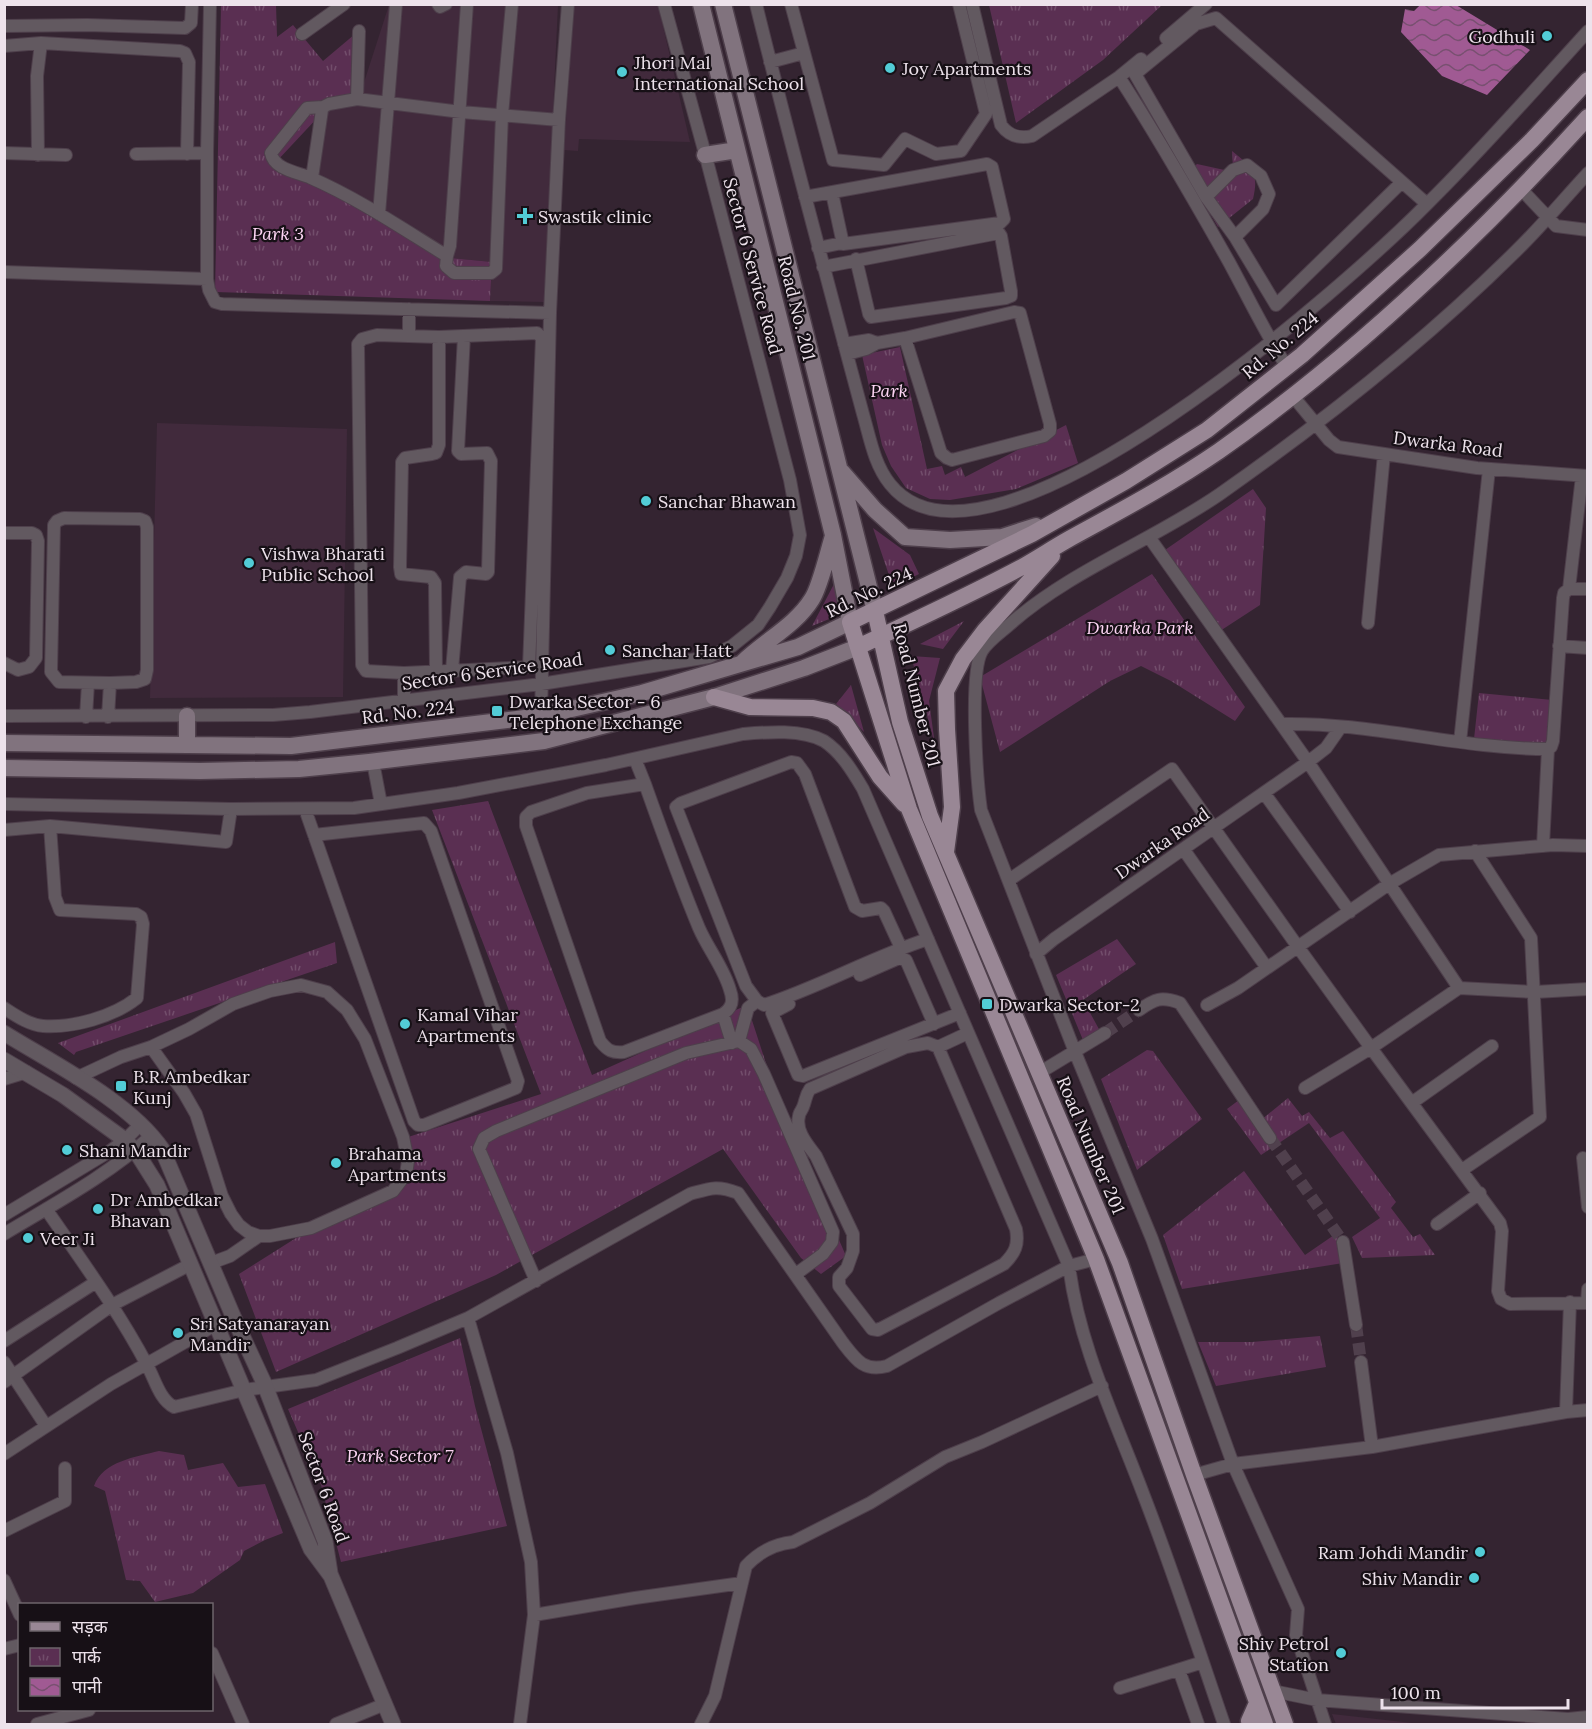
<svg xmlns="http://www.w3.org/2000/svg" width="1592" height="1729" viewBox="0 0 1592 1729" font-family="Lora,'Noto Sans Devanagari',serif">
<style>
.built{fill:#412a3c}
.park{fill:url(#park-tufts)}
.water{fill:url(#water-waves)}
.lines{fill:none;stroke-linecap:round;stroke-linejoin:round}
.minor-tunnel{stroke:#50404d;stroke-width:12;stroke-dasharray:12 6;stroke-linecap:butt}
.minor-casing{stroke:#4e3f4b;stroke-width:14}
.tertiary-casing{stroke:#4e3f4b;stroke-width:17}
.secondary-casing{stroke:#4e3f4b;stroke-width:19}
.primary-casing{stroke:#4e3f4b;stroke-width:19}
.minor{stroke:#625960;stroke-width:12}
.tertiary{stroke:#625960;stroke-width:15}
.secondary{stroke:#81737e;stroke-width:16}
.primary{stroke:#998795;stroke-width:16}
.poi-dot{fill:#52ccd6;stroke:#171016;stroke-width:2}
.labels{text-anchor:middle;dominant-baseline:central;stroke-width:4.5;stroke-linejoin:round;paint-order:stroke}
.poi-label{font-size:18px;fill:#ede2eb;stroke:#171016;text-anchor:start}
.park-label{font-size:18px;font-style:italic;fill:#fdd5f4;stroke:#171016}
.street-label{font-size:18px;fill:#ede2eb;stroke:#171016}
</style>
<defs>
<pattern id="park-tufts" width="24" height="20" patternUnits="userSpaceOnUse" patternTransform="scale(1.5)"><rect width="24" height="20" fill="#5a2f52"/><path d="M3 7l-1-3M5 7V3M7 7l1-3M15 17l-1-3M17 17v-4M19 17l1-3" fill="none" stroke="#724d6b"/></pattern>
<pattern id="water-waves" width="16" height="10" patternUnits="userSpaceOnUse" patternTransform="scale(1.5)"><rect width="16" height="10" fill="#a05a93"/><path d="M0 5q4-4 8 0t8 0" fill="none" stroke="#785070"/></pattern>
</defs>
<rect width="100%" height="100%" fill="#342431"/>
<path class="built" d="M389 5H558L544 302 490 301 492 262 451 258 312 178 322 100 358 101Z
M574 5H658L690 142 579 139 578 151 564 150Z
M157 423 347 429 343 697 150 698Z
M1332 1714 1421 1724H1336Z"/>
<path class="park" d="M221 5H276L277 37 293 25 323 61 361 29 354 95 320 115 276 162 451 258 492 262 490 301 215 292Z
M1159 5 1161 6 1103 60 1016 123 989 5Z
M1232 151C1253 168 1259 173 1253 199L1218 227 1187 173 1197 164 1229 171 1233 168Z
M900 347 927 469 942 466 945 475 961 467 965 477 1066 425 1078 463 1016 489 950 500 930 499 906 488 891 466 882 445 862 355Z
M1253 489 1266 508 1260 605 1220 631 1165 550Z
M873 528 910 555 919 574 893 587Z
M1152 574 1245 707 1235 721 1171 681 1141 666 1110 681 1000 752 980 677Z
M834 584 839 615 812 626Z
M964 621 943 649 920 644Z
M911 656 940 658 929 701 935 745Z
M851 685 864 732 836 704Z
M1479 693 1552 700 1548 744 1474 739Z
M488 801 592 1075 747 1005 777 1097 846 1256 821 1274 801 1258 723 1149 496 1275 276 1372 239 1274 334 1214 417 1180 402 1139 541 1094 432 810Z
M1117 939 1136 964 1083 1000 1100 1031 1083 1040 1056 975Z
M335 942 337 963 76 1052 74 1055 58 1043Z
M1147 1050 1153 1051 1202 1119 1137 1170 1101 1079Z
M1243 1097 1261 1120 1288 1098 1302 1116 1309 1112 1330 1138 1343 1131 1396 1202 1391 1208 1413 1237 1420 1234 1435 1255 1362 1258 1352 1237 1380 1218 1309 1123 1261 1155 1227 1109Z
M1244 1171 1305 1255 1337 1233 1343 1263 1182 1289 1163 1235Z
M1320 1336 1326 1367 1216 1386 1198 1342H1252Z
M460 1338 475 1406 507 1526 341 1562 321 1485 288 1409Z
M159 1451 184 1455 188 1470 223 1463 238 1487 265 1484 283 1533 265 1540 244 1551 240 1560 193 1593 155 1602 140 1581 126 1580 105 1491 94 1486C103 1461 136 1457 159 1451Z"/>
<path class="water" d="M1420 5H1456L1530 50 1487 95 1442 76 1401 32 1405 9 1414 11Z"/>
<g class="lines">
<path class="minor-tunnel" d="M1105 1033 1139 1010
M1270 1138 1343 1242
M1356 1325 1361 1362"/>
<defs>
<path id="minor" d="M210 4 207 153V279L209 290 215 302 222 304 550 313
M438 4 440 7 446 4
M756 4C784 119 815 233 845 347 851 369 857 391 863 414 870 438 874 464 890 484 988 607 1355 277 1427 204 1483 149 1535 89 1588 31
M791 4 833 160 884 165 905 139 936 154 961 151 986 114 959 4
M972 4 1001 125C1009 136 1019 139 1032 136L1119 77 1141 59
M4 26 87 25 185 28 191 23 192 4
M302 34 344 4
M1166 38 1206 4
M4 46 41 43
M770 62 804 53
M1119 77C1158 137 1194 200 1229 262 1248 297 1265 333 1287 367
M357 99 359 31
M323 107 307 108 271 153C274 170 298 172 311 178 359 199 403 229 447 256L450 246 467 4
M4 153 66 155
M136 154 207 153
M38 155 37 76 41 43 180 51 185 53 189 62 187 154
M312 178 322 110 323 107 329 104 357 99 461 112 559 120
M1402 182 1276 305 1235 237 1206 197 1135 74 1196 24 1216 18 1427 204
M1520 188 1556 226 1588 230
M805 197 987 164 992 167 1004 219 1000 223 843 244 832 193
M1206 197 1233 170 1247 165 1261 176 1269 194 1263 209 1235 237
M379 214 396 4
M818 248 842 243
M447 256 446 266 454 273H491L496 269 502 115 512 4
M823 267 999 233 1001 236 1011 291V296L1006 298 871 317 869 314 856 259
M4 272 207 279
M409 309V336
M537 333 542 338 529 667 404 673 366 671 362 665 358 344 362 339 377 335 439 337Z
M844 344 869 340 877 343 905 338 1014 312 1020 313 1050 424V431L1044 436 952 460 947 458 941 453 905 338
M847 354 866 349 877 343
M1292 395 1329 440 1338 447 1477 468 1588 476
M4 533H32L36 535 38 541 36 658 29 667 18 670 4 663
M1149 537 1308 762 1459 988 1371 1048 1500 1223 1502 1231 1498 1291 1501 1299 1510 1304 1588 1303
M1569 589 1582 476
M1368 623 1384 454
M1559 646 1588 648
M452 670 460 577 466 572 486 574 488 572 491 461 487 453 461 454 458 451 464 336
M436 671 435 583 431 577 401 574 400 567 402 462 405 458 432 454 436 453 439 445V337
M404 701V673
M4 716 273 715 310 712 541 684 709 657 732 646 758 625 770 607 787 578 796 556 800 535 790 480 707 161 664 4
M541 716 550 313 559 120 568 4
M86 717 88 683
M108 717 110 683 59 682 51 672 54 525 57 521 64 518 140 519 145 521 147 527V670L145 679 136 682 110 683
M1282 724C1371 722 1459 749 1548 749L1551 747 1553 741 1563 598 1564 593 1569 589H1588
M1460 742 1489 469
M635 759 645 784C662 832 679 880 699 928 708 949 724 968 730 990 734 1001 732 1008 723 1014L624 1052C612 1053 608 1051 600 1041L526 826V817L531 812 587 793 645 784
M373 762 381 804
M1264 793 1350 912
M4 804 231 809 354 808 458 793 606 765 743 734C767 732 802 729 824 741 841 752 853 772 863 789L1069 1266C1079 1346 1116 1421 1144 1496 1173 1571 1198 1648 1224 1724
M305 809 414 1121 418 1125H424L516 1088 518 1081 431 831 424 823 314 835
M4 830 50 826 226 842 231 809
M1543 846 1548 749
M1184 850 1267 968
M1009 880 1172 769 1298 947 1371 1048 1305 1088
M901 948 884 911 881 908 862 911 855 907 805 774 797 763 791 762 681 803 676 807 746 986 757 1001 764 1005C820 987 872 957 928 939
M1036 954 1054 939 1308 762 1326 748 1340 728
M860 975 899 958 906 960 934 1024
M1459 988 1535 992 1588 989
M789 1004 772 1013 798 1075 803 1076 960 1013
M1207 1005 1238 988 1389 884 1439 855 1553 845 1588 846
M4 1008C15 1015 29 1025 43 1026 73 1028 113 1017 137 998L143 924 141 917 136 914 60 910 55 897 50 826
M1139 1010C1155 999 1161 996 1180 1003L1270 1138
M723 1014 732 1043
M739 1041 748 1008 757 1001
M938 1047 928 1043 906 1047 810 1089C805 1096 806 1100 803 1107 802 1110 799 1113 799 1116 795 1131 808 1145 816 1156L853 1234V1251L847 1268 839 1277V1286L872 1329 878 1330 1004 1264C1015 1253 1019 1245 1016 1229L938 1047 968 1033
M1039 1073 1105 1033
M76 1078 121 1057 151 1047 189 1029 233 1004 270 991 301 985 327 992 347 1010 365 1039 403 1137 408 1161 406 1174 393 1191 311 1228 270 1236H259L248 1232 239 1225 231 1214 222 1196 196 1114 184 1093 151 1047
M4 1079 27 1072
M1413 1102 1492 1046
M1583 1158 1588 1207
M1462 1170 1540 1117 1531 938 1475 851
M46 1209C81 1260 118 1310 147 1365 155 1379 159 1399 174 1407L244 1390 316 1380 397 1348 468 1318 690 1194C711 1188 717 1185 738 1193L843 1343C856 1360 864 1372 887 1366L999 1303 1069 1266 1096 1259
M4 1215 110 1151 125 1140 141 1124
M1437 1224 1480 1193
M4 1234C54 1204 110 1174 152 1135
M1343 1242 1356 1325
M211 1263 230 1256 259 1236
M536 1281 479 1149 484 1138 496 1131 686 1053 739 1041 751 1049 764 1074 833 1232 832 1242 823 1254 796 1274
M1587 1302 1588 1289
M468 1318 507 1453 531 1562 534 1615 520 1724
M4 1341 96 1282
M4 1362 46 1426
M1361 1362 1372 1447
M4 1382 112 1305 191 1264
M1566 1412 1570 1302
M4 1454 111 1384 217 1324
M1194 1475 1233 1464 1372 1447 1566 1412 1588 1410
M4 1531 65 1501V1468
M4 1580 20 1615
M534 1615 635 1598 742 1583
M4 1649 20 1645
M212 1653 243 1724
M1179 1670 1198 1724
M1120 1688 1203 1662
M1273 1691 1317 1700 1568 1719 1588 1717
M37 1724 89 1710
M336 1724 385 1704
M701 1724 715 1696 746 1566C759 1552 774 1544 793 1542L870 1503 945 1457 982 1442 1102 1386
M1325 1724 1296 1635 1298 1609 1233 1464 1152 1239 1075 1052 981 810C977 782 969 673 982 651 988 641 1000 633 1009 625 1071 570 1152 541 1220 494 1324 421 1424 342 1514 253 1540 228 1563 200 1588 173"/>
<path id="tertiary" d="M4 1033C54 1064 129 1101 162 1149L233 1316 264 1383 325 1541 330 1573
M4 1060 63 1095 125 1140 135 1150 157 1185 311 1549 331 1576 393 1724"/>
<path id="secondary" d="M723 4 875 611
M705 155 737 150
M842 472 875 510 905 537 950 540 1002 537 1036 526
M743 662C766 640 796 625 812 599 820 587 828 552 833 536
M187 716V745
M4 743 291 746 541 716 642 693 798 647 850 622 833 535 701 4
M4 768 200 771 299 769 369 762 544 741 714 697 804 668 858 647"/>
<path id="primary" d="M875 611 900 722 930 816 1120 1263 1194 1475 1285 1724
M858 647C913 621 968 596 1022 567 1038 558 1053 548 1069 539 1120 511 1171 484 1219 451 1354 356 1477 239 1588 117
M714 697 750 707 813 708 831 712 844 721 880 777 904 804
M946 852 952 807 947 729 946 691 963 659 985 630 1052 556
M1250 1724 1249 1721 1257 1703
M1265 1724 1096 1259 909 809 850 622 1032 534 1126 481 1207 430 1302 355 1420 249 1532 140 1588 80"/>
</defs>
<use href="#minor" class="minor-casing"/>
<use href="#tertiary" class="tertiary-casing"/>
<use href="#secondary" class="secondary-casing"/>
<use href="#primary" class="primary-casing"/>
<use href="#minor" class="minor"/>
<use href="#tertiary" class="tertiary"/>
<use href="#secondary" class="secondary"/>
<use href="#primary" class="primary"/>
</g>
<g class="poi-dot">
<circle cx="1547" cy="36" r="6"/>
<circle cx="890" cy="68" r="6"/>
<circle cx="622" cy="72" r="6"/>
<path d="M522 207h6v6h6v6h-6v6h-6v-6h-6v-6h6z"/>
<circle cx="646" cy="501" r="6"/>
<circle cx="249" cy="563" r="6"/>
<circle cx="610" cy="650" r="6"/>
<rect x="491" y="705" width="12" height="12" rx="3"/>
<rect x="981" y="998" width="12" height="12" rx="3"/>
<circle cx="405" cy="1024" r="6"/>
<rect x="115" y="1080" width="12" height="12" rx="3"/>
<circle cx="67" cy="1150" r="6"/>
<circle cx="336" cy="1163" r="6"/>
<circle cx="98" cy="1209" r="6"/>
<circle cx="28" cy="1238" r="6"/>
<circle cx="178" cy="1333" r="6"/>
<circle cx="1480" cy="1552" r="6"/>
<circle cx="1474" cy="1578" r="6"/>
<circle cx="1341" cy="1653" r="6"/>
</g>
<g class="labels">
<g class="poi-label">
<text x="1535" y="36" text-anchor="end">Godhuli</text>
<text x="634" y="62">Jhori Mal<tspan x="634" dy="21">International School</tspan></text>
<text x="902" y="68">Joy Apartments</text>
<text x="538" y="216">Swastik clinic</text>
<text x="658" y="501">Sanchar Bhawan</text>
<text x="261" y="553">Vishwa Bharati<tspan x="261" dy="21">Public School</tspan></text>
<text x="622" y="650">Sanchar Hatt</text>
<text x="509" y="701">Dwarka Sector - 6<tspan x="509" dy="21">Telephone Exchange</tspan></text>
<text x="999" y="1004">Dwarka Sector-2</text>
<text x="417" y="1014">Kamal Vihar<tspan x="417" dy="21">Apartments</tspan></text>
<text x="133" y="1076">B.R.Ambedkar<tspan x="133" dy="21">Kunj</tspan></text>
<text x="79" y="1150">Shani Mandir</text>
<text x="348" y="1153">Brahama<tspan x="348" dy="21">Apartments</tspan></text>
<text x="110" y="1199">Dr Ambedkar<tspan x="110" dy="21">Bhavan</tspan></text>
<text x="40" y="1238">Veer Ji</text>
<text x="190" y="1323">Sri Satyanarayan<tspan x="190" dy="21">Mandir</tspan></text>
<text x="1468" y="1552" text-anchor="end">Ram Johdi Mandir</text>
<text x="1462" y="1578" text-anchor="end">Shiv Mandir</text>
<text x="1329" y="1643" text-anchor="end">Shiv Petrol<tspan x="1329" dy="21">Station</tspan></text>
</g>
<g class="park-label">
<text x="278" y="233">Park 3</text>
<text x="889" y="390">Park</text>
<text x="1140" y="627">Dwarka Park</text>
<text x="400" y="1455">Park Sector 7</text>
</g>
<g class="street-label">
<text transform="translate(753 266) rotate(75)">Sector 6 Service Road</text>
<text transform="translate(797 308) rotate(76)">Road No. 201</text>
<text transform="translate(1280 345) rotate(-40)">Rd. No. 224</text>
<text transform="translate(1448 444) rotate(7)">Dwarka Road</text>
<text transform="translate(869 592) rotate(-26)">Rd. No. 224</text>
<text transform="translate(492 671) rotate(-8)">Sector 6 Service Road</text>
<text transform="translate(917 695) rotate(76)">Road Number 201</text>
<text transform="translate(408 712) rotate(-7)">Rd. No. 224</text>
<text transform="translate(1162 843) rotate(-35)">Dwarka Road</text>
<text transform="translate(1091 1145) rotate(67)">Road Number 201</text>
<text transform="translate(324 1487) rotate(70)">Sector 6 Road</text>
</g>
</g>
<rect width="1592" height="1729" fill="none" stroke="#ede2eb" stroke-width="12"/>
<rect x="18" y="1603" width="195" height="108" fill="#171016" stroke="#6d646b" stroke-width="1.5"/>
<rect x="30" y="1622" width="30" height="9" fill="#998795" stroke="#6d646b" stroke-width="1.5"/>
<text x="72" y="1633" font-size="18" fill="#ede2eb">सड़क</text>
<rect x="30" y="1648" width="30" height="18" fill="url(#park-tufts)" stroke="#6d646b" stroke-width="1.5"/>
<text x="72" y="1663" font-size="18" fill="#ede2eb">पार्क</text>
<rect x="30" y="1678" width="30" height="18" fill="url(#water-waves)" stroke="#6d646b" stroke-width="1.5"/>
<text x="72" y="1693" font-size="18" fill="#ede2eb">पानी</text>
<path d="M1382 1699v9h186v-9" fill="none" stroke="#ede2eb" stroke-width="3"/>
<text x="1391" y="1699" font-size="18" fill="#ede2eb" stroke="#171016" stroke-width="4.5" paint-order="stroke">100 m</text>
</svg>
